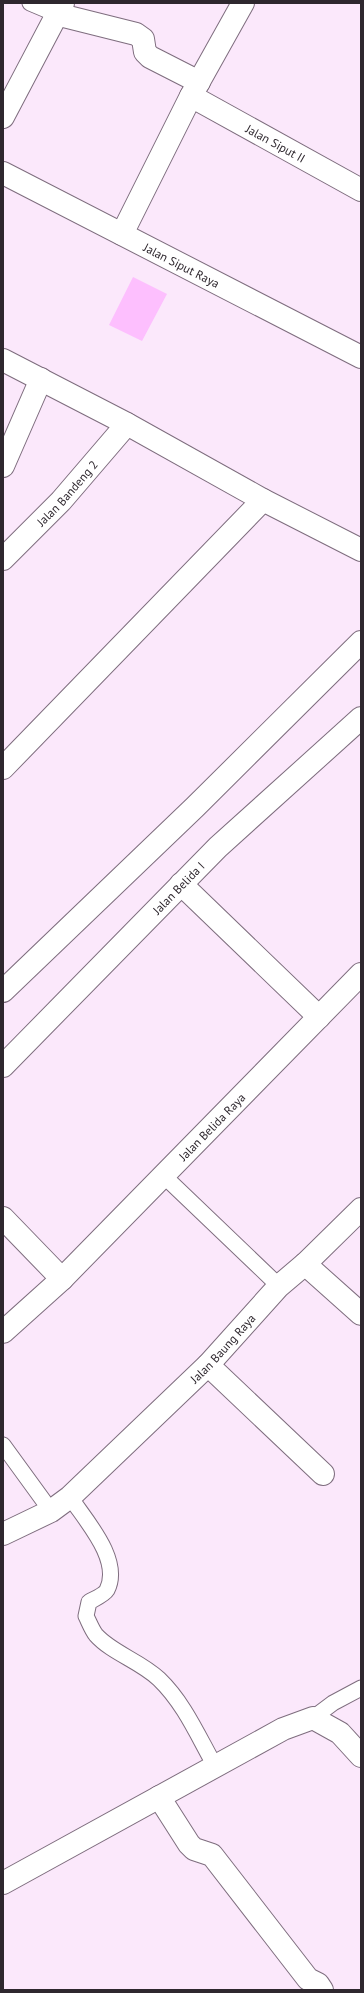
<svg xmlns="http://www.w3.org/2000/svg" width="364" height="1993" viewBox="0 0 364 1993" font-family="'PT Sans',sans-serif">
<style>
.building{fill:#fdbffe}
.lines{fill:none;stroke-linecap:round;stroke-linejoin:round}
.lane-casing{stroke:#7e6d7e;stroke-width:17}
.street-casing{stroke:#7e6d7e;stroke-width:24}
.lane{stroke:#fff;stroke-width:15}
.street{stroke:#fff;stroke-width:22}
.labels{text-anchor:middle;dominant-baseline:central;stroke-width:3.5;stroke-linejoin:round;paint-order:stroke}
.street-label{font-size:12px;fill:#2e272e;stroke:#fff}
</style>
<rect width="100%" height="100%" fill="#fbe8fb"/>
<path class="building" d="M133 277 167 294 142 341 109 325Z"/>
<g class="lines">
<defs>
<path id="lane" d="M30 3 56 14
M164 1176 279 1286
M3 1445 51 1511
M70 1497C86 1521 122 1560 107 1590 104 1595 94 1599 89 1602L86 1616C89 1622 92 1630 96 1635 112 1653 140 1661 159 1679 184 1703 198 1736 215 1766
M313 1718 333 1703 361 1688"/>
<g id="street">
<path d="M56 14 136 34 143 39 145 52 150 57 199 82"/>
<path id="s1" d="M191 96 361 190"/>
<path d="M3 117 63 3"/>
<path id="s2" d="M3 173 361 357"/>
<path d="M122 234 191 96 243 3"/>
<path d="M3 360 127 424 263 500 361 550"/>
<path d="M3 466 41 379"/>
<path id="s3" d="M3 559 61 501 127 424"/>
<path d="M3 768 263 500"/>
<path d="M181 884 319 1017"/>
<path d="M3 991 195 807 361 642"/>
<path id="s4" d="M3 1066 218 847 361 718"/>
<path d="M3 1218 62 1279"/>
<path d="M305 1264 361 1314"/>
<path id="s5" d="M3 1332 62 1279 361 974"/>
<path d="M208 1365 323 1474"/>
<path id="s6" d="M3 1534 51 1511 70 1497 208 1365 279 1286 305 1264 361 1209"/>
<path d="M159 1797 189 1844 194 1849 212 1855 308 1979 318 1984 322 1990"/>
<path d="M3 1883 283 1729 313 1718 340 1733 361 1756"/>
</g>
</defs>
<use href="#lane" class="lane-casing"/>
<use href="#street" class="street-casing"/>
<use href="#lane" class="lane"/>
<use href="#street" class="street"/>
</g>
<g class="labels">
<g class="street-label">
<text stroke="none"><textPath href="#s1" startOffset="97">Jalan Siput II</textPath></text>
<text stroke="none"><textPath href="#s2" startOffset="201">Jalan Siput Raya</textPath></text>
<text stroke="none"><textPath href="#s3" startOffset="92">Jalan Bandeng 2</textPath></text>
<text stroke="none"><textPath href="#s4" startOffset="250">Jalan Belida I</textPath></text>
<text stroke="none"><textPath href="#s5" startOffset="293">Jalan Belida Raya</textPath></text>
<text stroke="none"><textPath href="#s6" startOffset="290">Jalan Baung Raya</textPath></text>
</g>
</g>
<rect width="364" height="1993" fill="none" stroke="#2e272e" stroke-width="8"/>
</svg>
